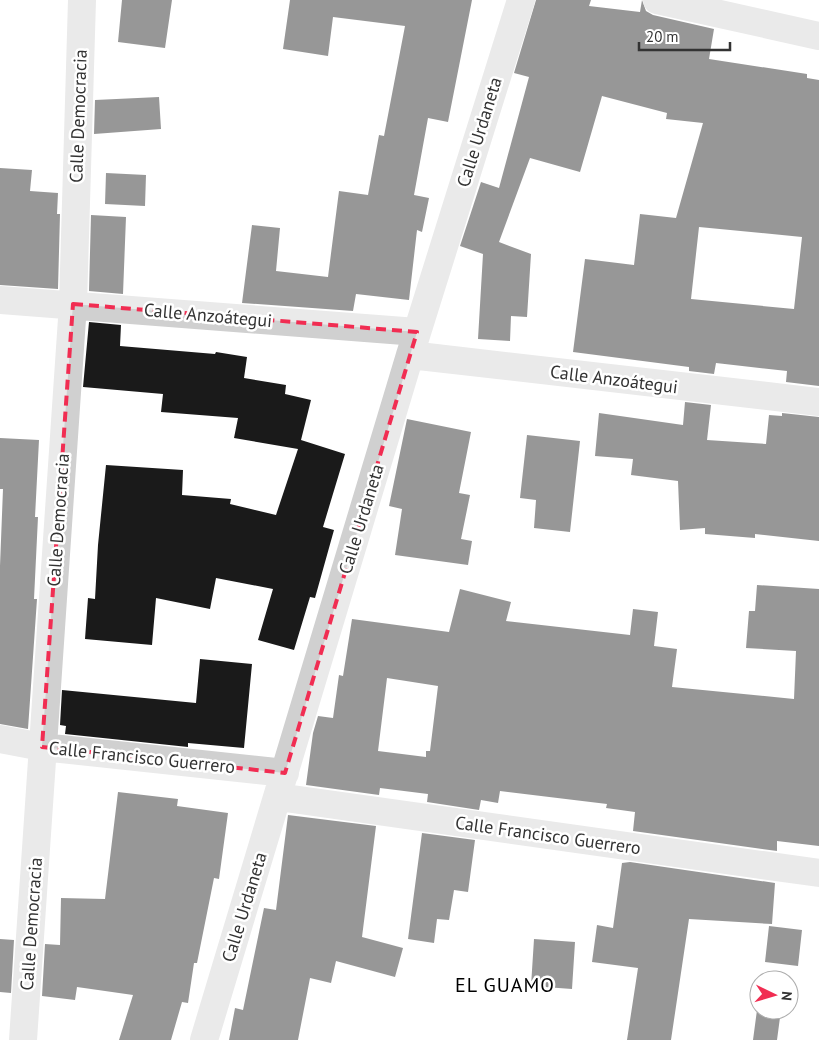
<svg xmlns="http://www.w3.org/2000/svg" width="819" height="1040" viewBox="0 0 819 1040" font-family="'PT Sans',sans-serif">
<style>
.building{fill:#1a1a1a;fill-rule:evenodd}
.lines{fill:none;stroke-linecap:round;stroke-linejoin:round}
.minor{stroke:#d0d0d0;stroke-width:28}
.marked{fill:none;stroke:#f12d52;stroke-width:4;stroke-dasharray:10 6;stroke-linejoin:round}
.labels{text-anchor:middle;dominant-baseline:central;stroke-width:5;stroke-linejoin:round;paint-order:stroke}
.street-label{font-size:18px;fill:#333;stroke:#fff}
.quarter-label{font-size:20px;letter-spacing:1px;fill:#000;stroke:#fff}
</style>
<rect width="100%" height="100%" fill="#fff"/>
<path class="building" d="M122 0H172L165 48 118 42Z
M290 0H472L448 122 428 118 414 195 429 198 422 232 417 230 409 300 356 294 353 311 242 303 252 225 280 228 276 271 328 277 339 191 368 195 379 135 384 136 405 26 333 17 328 56 283 49Z
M536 0H591L589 6 640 12 642 0 646 11 653 15 714 29 709 59 807 74V78L819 80V386L786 382 787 371 716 363 714 374 689 371V367L573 352 585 259 634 265 640 214 676 218 703 123 666 119 667 113 602 96 580 172 530 158 499 242 531 254 527 317 511 316 510 341 478 339 483 254 460 246 481 182 499 188 529 77 514 73ZM699 227 802 237 794 309 691 299Z
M159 97 161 129 94 134 95 100Z
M0 168 32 170 30 191 58 193 57 214H60L58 289 0 285Z
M106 173 146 175 145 206 105 204Z
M91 215 126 217 123 294 89 291Z
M89 322 121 325 120 346 215 354 216 352 247 357 244 378 286 385 285 394 311 400 301 440 345 454 323 527 334 530 315 598 310 597 294 650 258 640 273 589 216 578 210 609 156 598 152 645 85 639 88 598 95 599 98 545 106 465 183 470 182 495 231 499 230 504 276 515 298 449 234 438 238 418 161 412 163 394 83 387Z
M685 402 711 405 707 440 766 444 769 415 782 416V413L819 417V541L755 534V538L705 534V528L680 530 678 481 631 475 633 459 595 456 599 413 683 425Z
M407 419 471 432 459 493 470 495 461 539 472 541 468 565 395 555 402 509 389 506Z
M527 435 580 441 570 532 534 528 536 500 520 498Z
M0 438 39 440 35 517H38L34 599H37L28 729 0 724V566L3 489H0Z
M757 585 819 589V846L777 841V851L633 831 635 812 606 808 607 804 500 791 498 803 481 800 479 810 427 802 428 794 380 788 379 795 306 785 313 733 318 716 333 718 339 675 343 676 352 619 449 632 460 589 511 602 506 621 630 635 633 609 658 612 654 646 677 649 672 687 794 699 796 651 746 648 749 611H755ZM387 678 438 686 430 751H426V757L378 751Z
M200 659 252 664 244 748 188 743V747L65 734 66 726 60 725 62 690 196 703Z
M118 792 178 799 177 806 228 813 219 879 214 878 197 963H194L188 1003 182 1002 171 1040H119L133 995 77 987 75 1000 42 996 45 944 60 945 61 898 105 899Z
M288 815 376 826 362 937 403 948 395 977 336 961 331 983 310 978 298 1040H229L235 1008 243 1010 264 908 276 910Z
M422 833 475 840 468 892 454 890 449 920 437 919 434 943 408 939Z
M630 862 775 883 772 924 689 919 671 1040H627L638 968 592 962 597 925 613 928 622 863Z
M769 926 802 930 798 966 765 962Z
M0 939 14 940 11 993 0 992Z
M534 939 575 942 572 989 531 986Z
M757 1010H781L777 1040H753Z"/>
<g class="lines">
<path class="minor" d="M657 0 819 36
M0 300 417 332
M410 355 819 402
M0 739 42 747 285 773
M278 797 819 873
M23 1040 73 304 82 0
M204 1040 410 355 521 0"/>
</g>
<path d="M0 0H819V1040H0ZM73 304 417 332 285 773 42 747Z" fill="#fff" fill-opacity=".55" fill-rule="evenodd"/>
<path class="marked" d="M73 304 417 332 285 773 42 747Z"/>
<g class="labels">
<g class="street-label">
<text transform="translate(78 116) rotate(-88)">Calle Democracia</text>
<text transform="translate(479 132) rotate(-73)">Calle Urdaneta</text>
<text transform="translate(208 315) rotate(5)">Calle Anzoátegui</text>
<text transform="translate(614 379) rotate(7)">Calle Anzoátegui</text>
<text transform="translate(361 519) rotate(-73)">Calle Urdaneta</text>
<text transform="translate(58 520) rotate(-86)">Calle Democracia</text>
<text transform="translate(142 757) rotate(6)">Calle Francisco Guerrero</text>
<text transform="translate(548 835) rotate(8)">Calle Francisco Guerrero</text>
<text transform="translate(244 907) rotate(-73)">Calle Urdaneta</text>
<text transform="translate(31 924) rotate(-86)">Calle Democracia</text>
</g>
<g class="quarter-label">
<text x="505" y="985">EL GUAMO</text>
</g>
</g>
<g transform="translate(774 995) rotate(95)"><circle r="24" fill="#ffffff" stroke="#adadad"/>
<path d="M0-4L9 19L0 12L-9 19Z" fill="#f12d52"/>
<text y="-8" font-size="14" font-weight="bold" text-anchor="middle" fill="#333333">N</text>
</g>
<path d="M639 42v8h91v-8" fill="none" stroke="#333333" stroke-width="2.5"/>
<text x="646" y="42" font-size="15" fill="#333333" stroke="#ffffff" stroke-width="4" paint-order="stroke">20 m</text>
</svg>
